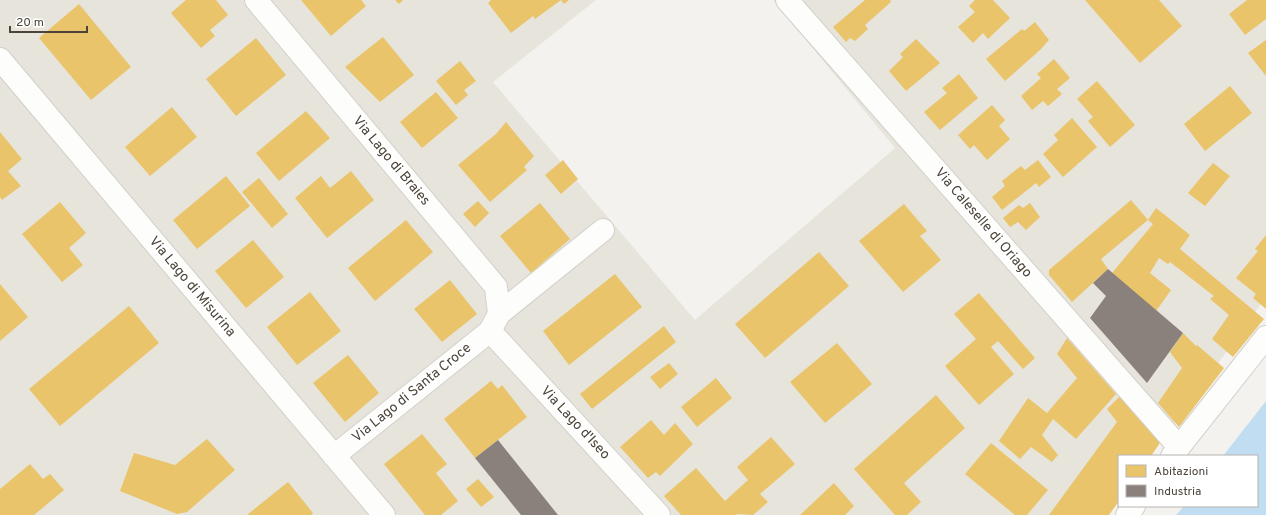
<svg xmlns="http://www.w3.org/2000/svg" width="1266" height="515" viewBox="0 0 1266 515" font-family="Overpass,sans-serif">
<style>
.residential{fill:#e7e4dc}
.water{fill:#c0ddf1}
.homes{fill:#e9c46a}
.industry{fill:#8a817c}
.lines{fill:none;stroke-linecap:round;stroke-linejoin:round}
.minor-casing{stroke:#d2d0cb;stroke-width:24}
.minor{stroke:#fdfdfc;stroke-width:22}
.labels{text-anchor:middle;dominant-baseline:central;stroke-width:4;stroke-linejoin:round;paint-order:stroke}
.street-label{font-size:14px;fill:#4b4439;stroke:#fff}
</style>
<rect width="100%" height="100%" fill="#f4f2ee"/>
<path class="residential" d="M0 0H596L493 82 695 320 895 148 773 0H1266V297L1151 456H1119L1109 515H0Z"/>
<path class="water" d="M1266 401V515H1176L1184 506H1257V456H1223Z"/>
<path class="homes" d="M186 0H216L228 15 210 30 215 36 201 48 171 13Z
M301 0H361L366 6 331 36Z
M395 0H403L399 4Z
M491 0H569L564 4 561 0 535 19 533 16 511 33 488 3Z
M865 0H890L891 2 865 25 868 29 855 41 850 38 846 42 833 27Z
M975 0H993L1010 18 988 39 983 33 973 43 958 27 975 12 969 6Z
M1085 0H1159L1182 26 1140 63Z
M1247 0H1266V19L1245 35 1229 14Z
M79 4 131 67 91 100 39 38Z
M1035 22 1049 40 1040 50 1005 81 986 59 1022 29 1024 31Z
M383 37 414 75 380 102 345 67Z
M256 38 286 75 236 116 206 79Z
M916 39 940 63 906 91 889 71 903 57 900 54Z
M1266 40V76L1248 53Z
M1054 59 1070 78 1057 89 1062 94 1048 106 1043 101 1032 110 1021 96 1041 78 1037 74Z
M460 61 476 81 464 90 468 95 456 105 436 81Z
M959 74 978 98 940 130 924 112 947 93 942 88Z
M1097 81 1135 125 1110 147 1088 121 1093 117 1077 99Z
M1230 86 1252 113 1205 151 1184 124Z
M436 92 458 118 422 148 400 122Z
M992 105 1005 120 999 126 1010 139 987 160 974 145 970 149 958 135Z
M172 107 197 137 150 176 125 147Z
M306 111 330 138 279 181 256 153Z
M1072 118 1097 147 1063 177 1043 154 1058 140 1054 135Z
M506 122 534 156 524 167 527 170 490 202 458 165 496 134Z
M0 132 22 159 8 171 21 186 2 200 0 197Z
M563 160 578 179 561 194 545 175Z
M1038 160 1051 177 1039 187 1036 183 1002 210 992 197 1005 186 1002 181 1021 166 1025 170Z
M1213 163 1230 176 1205 206 1188 193Z
M351 171 374 200 327 238 295 198 321 176 330 188Z
M226 176 250 206 197 249 173 220Z
M259 178 288 214 272 228 242 192Z
M1131 200 1148 220 1101 259 1108 269 1072 302 1049 275V270Z
M478 201 489 213 475 227 463 214Z
M60 202 86 233 69 248 83 265 62 282 22 234Z
M540 203 570 239 531 273 500 236Z
M1030 203 1040 217 1026 230 1018 222 1010 227 1003 218 1019 205 1023 208Z
M904 204 927 231 920 236 941 260 903 292 859 241Z
M1156 208 1190 235 1180 249 1264 319 1233 357 1212 339 1229 315 1210 299 1214 296 1170 262 1168 264 1159 258 1150 273 1171 290 1156 311 1112 273 1153 224 1148 220Z
M406 220 433 252 375 301 348 268Z
M1266 235V309L1253 298 1256 294 1236 278 1258 251 1255 249Z
M253 240 284 277 246 308 215 271Z
M819 252 849 286 765 358 735 324Z
M615 274 642 307 569 365 543 331Z
M450 280 477 314 442 342 414 309Z
M0 284 28 317 0 341Z
M310 292 341 331 297 365 267 327Z
M979 293 1035 358 1023 369 998 341 991 347 1014 374 979 405 945 366 976 339 954 314Z
M129 306 159 343 60 426 29 389Z
M664 326 676 342 592 409 580 394Z
M1183 333 1196 346 1197 345 1224 368 1179 427 1158 403 1182 368 1170 352Z
M1067 338 1116 394 1076 439 1053 419 1042 435 1058 455 1052 462 1031 447 1020 459 999 441 1028 398 1047 413 1077 378 1057 354Z
M837 343 872 384 825 423 790 382Z
M348 355 379 393 345 422 313 383Z
M669 363 678 374 660 389 650 377Z
M716 378 732 398 697 427 681 407Z
M491 381 498 389 502 385 527 417 475 458 444 419Z
M936 395 965 428 904 483 921 502 907 515H895L854 469Z
M1120 396 1161 441 1151 456H1119V501L1109 515H1049L1117 422 1107 409Z
M651 420 664 435 675 423 693 444 660 476 656 472 648 478 620 447Z
M422 434 447 464 436 473 458 501 441 515H425L384 464Z
M771 437 795 464 760 494 768 502 753 515 737 514 736 515H681L664 496 696 468 725 501 748 480 737 467Z
M207 439 235 470 187 512 177 514 120 491 134 453 175 465Z
M991 443 1048 490 1027 515H1015L965 474Z
M30 464 43 479 50 474 64 490 34 515H0V489Z
M478 479 494 497 481 507 466 489Z
M288 482 313 513 311 515H247Z
M834 483 854 506 845 515H800Z"/>
<path class="industry" d="M1108 269 1183 333 1147 383 1090 318 1106 296 1093 283Z
M498 440 558 515H521L475 458Z"/>
<g class="lines">
<defs>
<path id="minor" d="M256 0 496 287 499 314 490 331 334 456
M787 0 1179 447
M0 59 384 515
M499 314 603 230
M490 331 659 515
M1172 456 1266 337
M1127 515 1134 506"/>
</defs>
<use href="#minor" class="minor-casing"/>
<use href="#minor" class="minor"/>
</g>
<g class="labels">
<g class="street-label">
<text transform="translate(391 161) rotate(50)">Via Lago di Braies</text>
<text transform="translate(983 223) rotate(49)">Via Caleselle di Oriago</text>
<text transform="translate(192 287) rotate(50)">Via Lago di Misurina</text>
<text transform="translate(412 393) rotate(-39)">Via Lago di Santa Croce</text>
<text transform="translate(575 423) rotate(47)">Via Lago d'Iseo</text>
</g>
</g>
<rect x="1118" y="455" width="140" height="52" fill="#ffffff" stroke="#b7b4b0"/>
<rect x="1126" y="465" width="20" height="12" fill="#e9c46a" stroke="#b7b4b0"/>
<text x="1154" y="475" font-size="12" fill="#4b4439">Abitazioni</text>
<rect x="1126" y="485" width="20" height="12" fill="#8a817c" stroke="#b7b4b0"/>
<text x="1154" y="495" font-size="12" fill="#4b4439">Industria</text>
<path d="M10 26v6h77v-6" fill="none" stroke="#4b4439" stroke-width="2"/>
<text x="16" y="26" font-size="12" fill="#4b4439" stroke="#ffffff" stroke-width="3" paint-order="stroke">20 m</text>
</svg>
